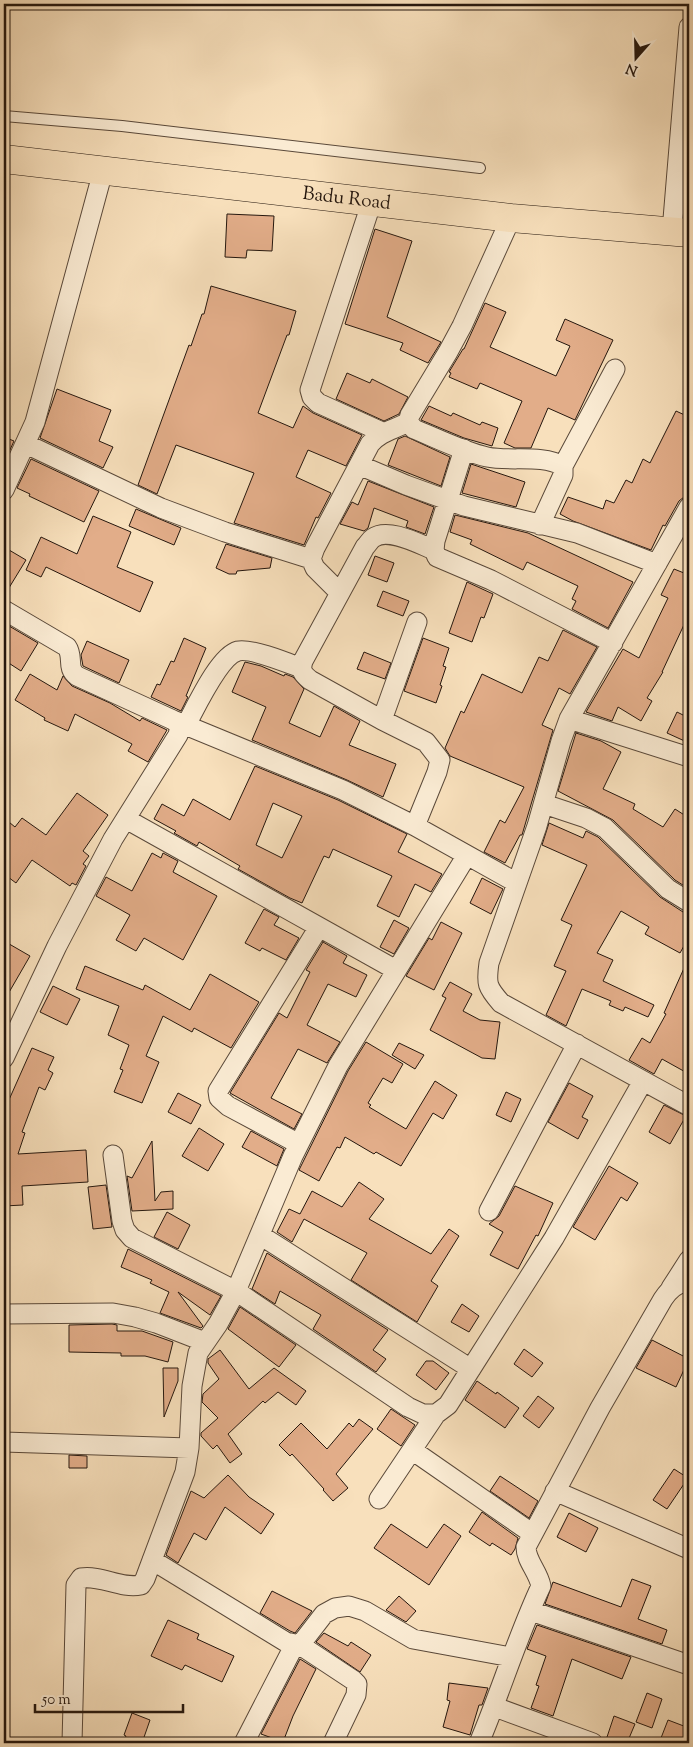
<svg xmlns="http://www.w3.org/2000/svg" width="693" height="1747" viewBox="0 0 693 1747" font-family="'Sorts Mill Goudy',serif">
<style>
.building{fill:#e2ad89;stroke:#25170e;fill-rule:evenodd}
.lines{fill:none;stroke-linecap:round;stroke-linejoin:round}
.lane-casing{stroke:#5a493a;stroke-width:12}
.street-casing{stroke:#5a493a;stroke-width:21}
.primary-casing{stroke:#25170e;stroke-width:29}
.lane{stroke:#faebd3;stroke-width:10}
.street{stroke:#faebd3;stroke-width:19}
.primary{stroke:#f8e0bc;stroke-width:28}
.labels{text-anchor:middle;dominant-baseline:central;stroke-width:4.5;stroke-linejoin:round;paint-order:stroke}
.street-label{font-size:19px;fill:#25170e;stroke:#faebd3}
</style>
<rect width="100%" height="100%" fill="#f8e0bc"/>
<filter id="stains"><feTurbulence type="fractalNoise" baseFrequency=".004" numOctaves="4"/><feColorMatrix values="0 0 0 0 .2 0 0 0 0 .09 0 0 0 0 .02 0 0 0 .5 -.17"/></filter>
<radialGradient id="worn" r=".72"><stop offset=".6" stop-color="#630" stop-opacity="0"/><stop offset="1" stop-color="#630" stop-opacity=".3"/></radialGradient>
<path class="building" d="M227 214 274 216 272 251 247 250 246 258 225 257Z
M375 229 412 241 387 317 441 342 428 363 400 350 403 343 345 324Z
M211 286 296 311 289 335H287L258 413 293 428 303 406 313 413 362 435 346 466 308 450 296 477 331 493 318 518 316 517 304 545 234 523 254 473 176 445 157 494 138 485 189 345 191 346 202 314H204Z
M485 303 506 312 490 347 556 376 570 346 556 340 565 319 613 340 575 420 548 408 531 448H515L504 443 522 401 480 383 477 389 449 377 451 373 449 372 463 349H464Z
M347 373 370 383 372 379 408 397 399 414 384 421 336 399Z
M57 389 111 410 99 441 113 447 103 468 40 438Z
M429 406 451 416 453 413 480 425 482 422 498 428 492 446 464 438 421 420Z
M676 411 689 417V496L684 497 679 501 665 526 663 525 651 550 573 521 560 514 568 497 603 509 606 500 614 503 626 480 632 483 643 459 650 463Z
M405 436 450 457 441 486 388 465 398 439Z
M4 437 14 441 4 463Z
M31 459 99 491 84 522 29 496 30 494 17 488Z
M471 464 525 482 516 507 462 493Z
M368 481 434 507 425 534 406 527 408 521 374 508 368 528 364 531 340 524 352 502 358 505Z
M136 509 181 528 174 545 129 526Z
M455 515 528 533 633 582 608 628 572 609 576 601 572 599 578 586 527 562 523 570 470 544 472 540 450 532Z
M93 516 131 532 117 567 153 582 140 612 46 567 41 577 26 570 41 537 77 554Z
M226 544 272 558 270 568 237 571 236 574H229L216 568Z
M4 547 26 560 4 596Z
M375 556 394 563 387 582 368 575Z
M674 569 689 575V614L662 672H663L647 698 652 701 641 721 618 707 612 721 586 712 623 649 639 658 668 598 661 595Z
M467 582 493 594 484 618 481 617 472 642 449 633Z
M383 591 409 601 403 616 377 606Z
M4 623 38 643 21 671 4 660Z
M563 630 597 647 570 694 559 688 542 725 553 730 522 835H520L505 863 484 852 500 820 505 823 524 787 450 756 445 748 461 711 464 713 482 674 522 693 539 657 548 661Z
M184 638 206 648 186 696 188 697 181 711 151 697 157 684 160 685 171 661 174 662Z
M423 638 449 648 443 666 446 667 440 685 442 686 436 703 404 691Z
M87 641 129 660 119 683 83 666 81 655Z
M364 652 391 663 385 679 357 669Z
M245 662 261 666 284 676 285 674 293 677 304 689 289 723 320 737 334 706 360 721 349 745 396 764 383 797 347 780 252 740 266 707 232 692Z
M30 674 57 690 63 676 72 686 110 703 140 721 142 718 167 730 148 762 128 751 132 744 75 714 68 731 44 720 45 718 15 700Z
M677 712 689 718V743L667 733Z
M576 733 601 741 621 752 603 789 635 804 633 809 663 827 675 809 689 818V889L675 880 613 820 558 791Z
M255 766 338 800 407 834 398 852 442 874 431 892 415 884 399 917 377 906 392 876 333 849 329 858 324 856 302 903 290 898 238 869 240 866 199 842 197 846 174 833 176 831 154 819 162 804 184 816 193 799 230 820ZM273 803 302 816 282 858 256 845Z
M77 793 108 815 83 851 89 856 83 864 86 866 76 885 72 883 70 886 32 860 16 883 4 874V818L15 827 22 818 46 835Z
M549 823 583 838 586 831 598 837 660 897 683 912 689 913V937L680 953 645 934 649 927 621 911 597 953 613 960 603 981 654 1005 648 1017 625 1007 623 1011 609 1005 611 1001 582 989 566 1026 546 1015 566 971 554 966 572 925 561 920 587 865 542 845Z
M152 853 161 858 163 853 178 861 173 872 217 896 183 960 144 938 136 951 116 940 130 915 96 896 106 877 132 891Z
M482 878 503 889 491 914 470 903Z
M264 909 279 917 274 925 299 938 286 960 262 948 260 951 245 943Z
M394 920 409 928 394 954 380 947Z
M441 922 462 933 434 990 406 976 429 938 432 940Z
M4 941 30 956 4 1001Z
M323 942 347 956 343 963 367 975 356 997 328 984 307 1025 340 1042 327 1063 298 1049 271 1098 302 1114 294 1129 230 1093 279 1013 287 1018 310 972 306 970Z
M689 957V1074L662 1059 654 1074 629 1060 642 1038 650 1043 666 1014 664 1013Z
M85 966 143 990 145 985 190 1010 210 974 259 1002 231 1048 194 1028 192 1032 163 1016 146 1056 159 1062 142 1103 114 1092 123 1070 120 1069 129 1045 108 1035 119 1006 76 989Z
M450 982 472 994 463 1011 480 1020 500 1022 495 1059 482 1058 430 1030 446 998 442 996Z
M53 986 80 999 67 1025 40 1012Z
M366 1042 403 1064 392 1083 383 1078 368 1103 371 1105 369 1107 406 1129 435 1081 457 1095 443 1119 433 1113 401 1166 376 1152 374 1154 345 1137 340 1148 337 1147 319 1181 299 1170 348 1071Z
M399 1043 424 1055 415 1069 392 1055Z
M32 1048 54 1057 48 1070 53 1073 45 1090 39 1087 22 1132 25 1133 18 1154 86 1150 88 1182 22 1186 23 1205 4 1206V1100L8 1102Z
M569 1083 593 1096 582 1117 588 1120 578 1139 548 1122Z
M506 1092 521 1099 511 1122 496 1115Z
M178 1093 201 1105 191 1124 168 1112Z
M664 1105 686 1116 670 1144 649 1132Z
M199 1128 224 1144 208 1171 182 1156Z
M251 1131 284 1149 277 1166 242 1147Z
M152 1141 155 1201 161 1192 173 1191V1209L132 1211 127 1176 132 1178Z
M609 1166 638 1183 627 1201 621 1197 595 1240 573 1227Z
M359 1182 384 1199 369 1219 431 1254 449 1229 459 1236 431 1281 438 1286 417 1322 351 1280 367 1253 304 1219 292 1242 277 1232 289 1209 300 1214 312 1191 342 1207Z
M106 1185 112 1227 93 1229 88 1187Z
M515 1186 553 1203 538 1236 536 1235 518 1269 490 1255 503 1232 489 1224 499 1216Z
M167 1212 190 1225 178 1249 154 1237Z
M128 1249 221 1296 210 1315 178 1292 203 1326 201 1328 160 1313 169 1292 150 1283 152 1280 121 1267Z
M267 1253 388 1330 373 1350 386 1359 376 1372 313 1329 321 1315 280 1291 275 1304 252 1289Z
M462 1304 479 1316 469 1332 451 1322Z
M240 1307 296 1345 279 1367 228 1329Z
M112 1324 117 1325V1331H142L173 1342 168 1362 145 1356H121V1353L69 1352V1325Z
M652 1340 689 1359 676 1387 636 1368Z
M524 1349 543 1363 532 1377 514 1364Z
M220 1350 249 1389 274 1368 306 1391 296 1405 278 1392 265 1403 263 1401 228 1434 242 1454 230 1463 217 1445 213 1449 201 1436V1433L218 1418 202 1402 203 1394 219 1379 208 1363V1359Z
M426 1361H433L449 1373 436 1390 416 1375Z
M163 1368H178V1381L164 1417Z
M477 1381 496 1394 497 1392 519 1408 505 1428 465 1400Z
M538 1396 554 1408 539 1428 523 1416Z
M391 1409 415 1425 401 1446 377 1429Z
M359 1419 373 1429 336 1474 348 1488 333 1501 323 1490 324 1489 292 1454 290 1456 279 1445 301 1423 327 1449 349 1423 353 1427Z
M69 1455 87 1456V1468H69Z
M674 1469 688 1478 667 1509 653 1500Z
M228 1475 249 1497 274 1514 261 1534 225 1507 206 1540 194 1533 178 1563 166 1555 191 1491 204 1498Z
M500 1476 538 1501 529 1518 490 1491Z
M482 1512 518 1538 515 1549 511 1555 492 1543 490 1546 469 1532Z
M569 1513 598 1528 586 1552 557 1537Z
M391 1524 427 1548 444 1524 461 1536 429 1585 374 1548Z
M632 1579 651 1586 638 1619 667 1630 662 1644 545 1604 553 1582 621 1607Z
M272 1591 312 1611 295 1633 290 1631 260 1613Z
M399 1596 416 1611 406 1622 386 1610Z
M168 1620 199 1634 197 1639 234 1656 222 1682 185 1665 182 1670 151 1656Z
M537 1625 631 1657 622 1679 572 1659 553 1716 531 1708 539 1686 536 1685 546 1656 527 1649Z
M324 1633 348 1646 351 1642 371 1655 360 1672 316 1642Z
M300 1659 316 1669 293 1716 283 1742 261 1734Z
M449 1683 488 1688 482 1705H479L470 1735 443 1727 450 1701 447 1700Z
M647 1693 662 1699 652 1728 636 1722Z
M132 1713 150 1720 142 1743H123L126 1736 124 1735Z
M614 1716 635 1724 627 1743H605Z
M668 1720 689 1728V1743H676L661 1738Z"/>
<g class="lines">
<defs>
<path id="lane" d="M4 116 122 126 480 168"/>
<path id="street" d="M372 201 310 390 312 397 318 403 382 432
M672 231 689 27
M408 422 414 429C436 438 464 452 487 457 511 462 541 454 563 466V475L540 525
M26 444 161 508 225 532 311 559
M464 449 435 541 434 550 437 557 491 580 613 643
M359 465 406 485 464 506 577 533 657 564
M563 466 615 369
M4 490 35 422 103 171
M689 507 569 719 561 741 537 826 489 963C486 984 487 987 501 1003L689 1106
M340 593 315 568 311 559 315 548 370 444C381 431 394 430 408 422L410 415 448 352 462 326 511 218
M4 610 67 647C74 657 66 668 77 676L173 720 343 790 415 826 517 883
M569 719 689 757
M382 720 417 622
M186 725C196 707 219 656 238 651 251 648 288 663 301 668
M544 804 586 818 605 828 668 889 689 902
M126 819 396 970
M415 826 437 772 440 760 426 742 382 720 310 680C303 674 300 671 303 661L365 547C368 544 370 540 373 538 388 527 419 544 434 550
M4 1058 57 946 113 839 178 735 180 726 173 720
M299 1144 228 1106 219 1098 218 1091 319 927
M113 1155 122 1221 125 1230 132 1238 236 1291 408 1407 423 1414H436L448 1405 554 1238 643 1081
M489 1211 577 1044
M260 1235 471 1369
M671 1288 689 1260
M4 1314 113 1313 135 1317 156 1323 205 1342
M4 1442 189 1448
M412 1450 533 1534
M555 1491 689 1549
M379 1499 436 1414
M152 1560 286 1642 300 1645 324 1614 335 1608 349 1606 365 1611 413 1639 511 1657
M531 1611 689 1665
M300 1645 353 1680 357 1684 356 1695 333 1743
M495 1707 593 1743
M72 1743 76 1585 81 1578C102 1575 120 1589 141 1585L145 1579 185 1472 189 1448 192 1386 198 1353 218 1324 236 1291 293 1156 338 1066 467 855
M244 1743 295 1644
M479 1743C501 1691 517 1637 541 1586 538 1571 526 1561 526 1547L600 1408 663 1299C669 1290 677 1281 689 1283"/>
<g id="primary">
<path id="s1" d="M4 159 511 218 689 233"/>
</g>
</defs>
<use href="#lane" class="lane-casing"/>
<use href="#street" class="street-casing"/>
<use href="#primary" class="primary-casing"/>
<use href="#lane" class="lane"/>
<use href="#street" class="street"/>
<use href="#primary" class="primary"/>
</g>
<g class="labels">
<g class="street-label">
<text stroke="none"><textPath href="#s1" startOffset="345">Badu Road</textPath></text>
</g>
</g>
<rect width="693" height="1747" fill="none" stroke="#f8e0bc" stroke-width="20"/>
<rect x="5" y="5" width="683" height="1737" fill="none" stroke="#25170e" stroke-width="2.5"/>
<rect x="10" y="10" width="673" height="1727" fill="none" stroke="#25170e"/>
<g transform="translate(636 58) rotate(200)" stroke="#faebd3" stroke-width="4" paint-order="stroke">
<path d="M0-4L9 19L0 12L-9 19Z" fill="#25170e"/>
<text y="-8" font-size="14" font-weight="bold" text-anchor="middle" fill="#25170e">N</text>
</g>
<path d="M35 1704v8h148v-8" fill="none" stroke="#25170e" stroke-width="2.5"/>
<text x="42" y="1704" font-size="15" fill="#25170e" stroke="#faebd3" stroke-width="4" paint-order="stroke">50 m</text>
<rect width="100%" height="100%" filter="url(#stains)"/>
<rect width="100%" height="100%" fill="url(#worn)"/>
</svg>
